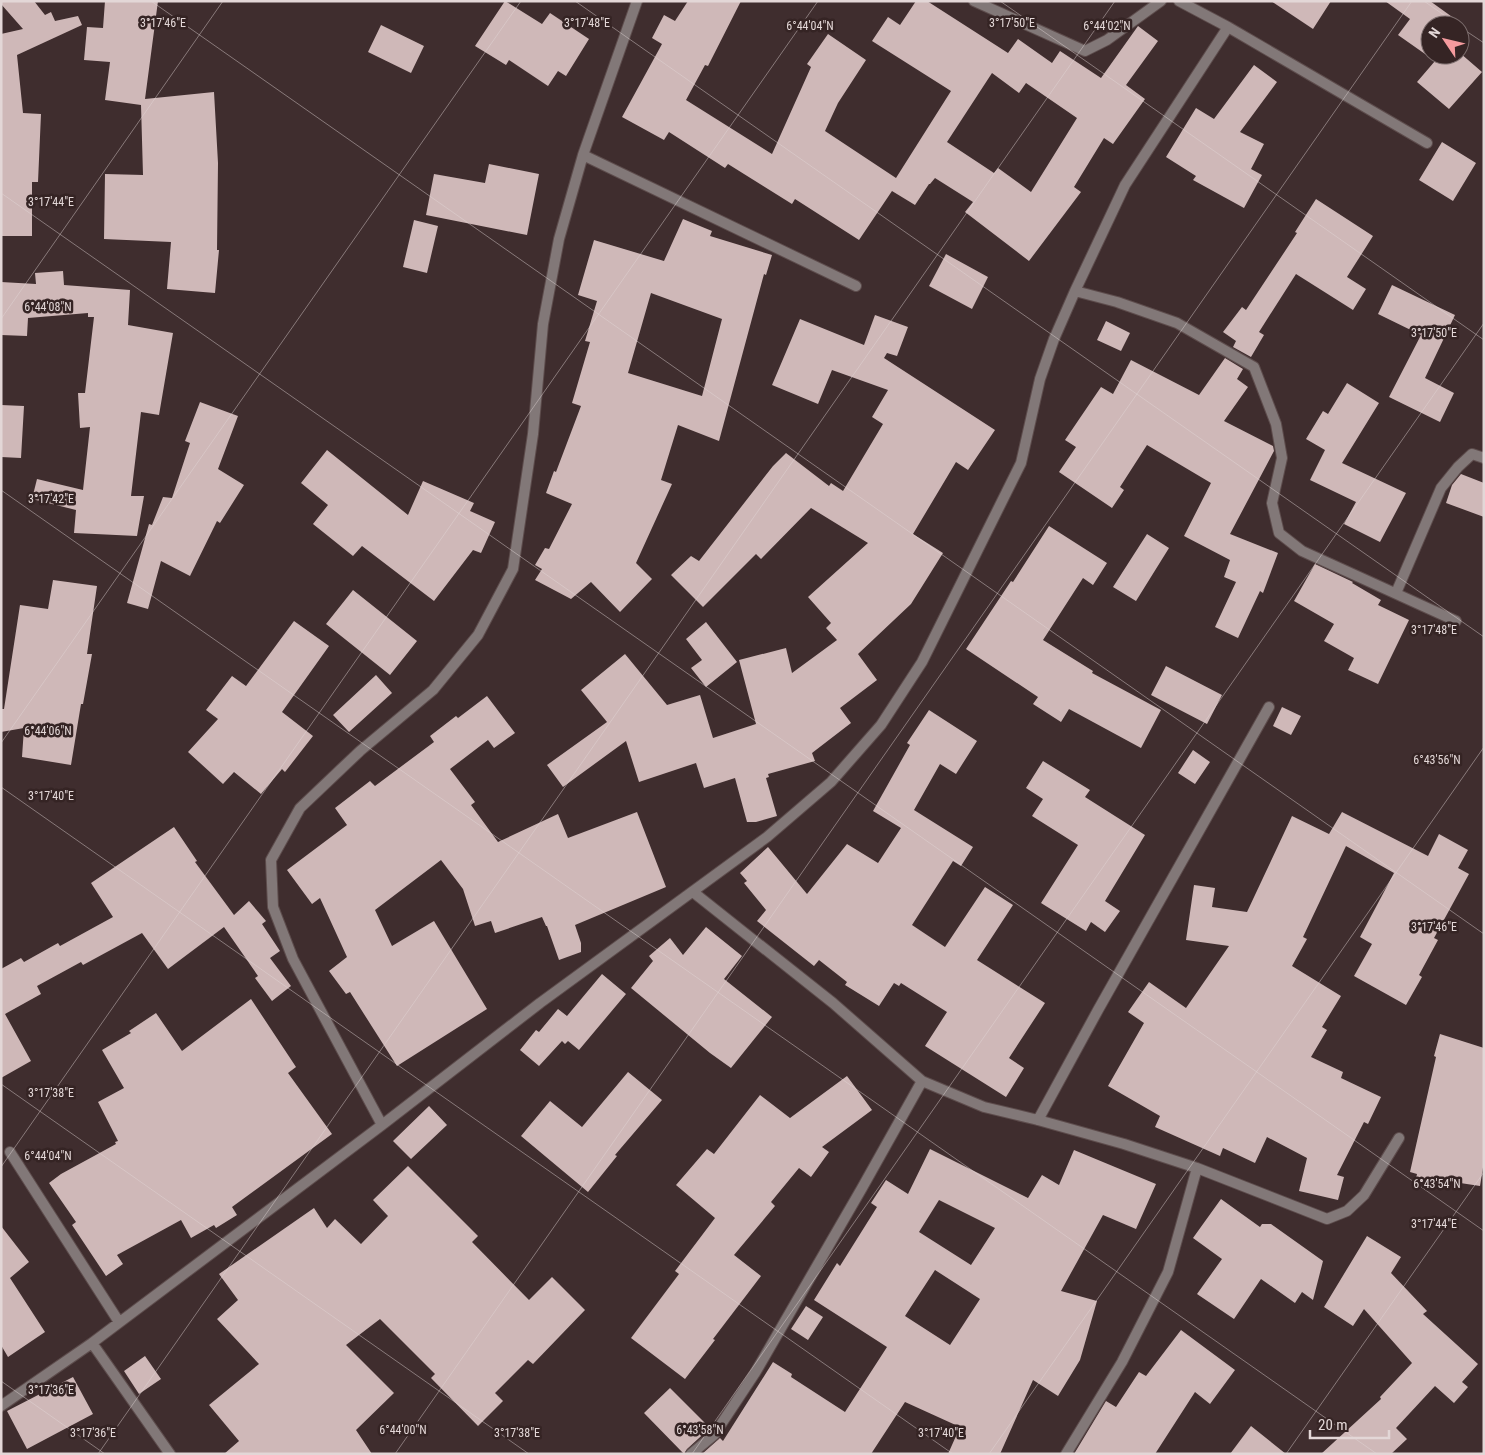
<svg xmlns="http://www.w3.org/2000/svg" width="1485" height="1455" viewBox="0 0 1485 1455" font-family="'Roboto Condensed',sans-serif">
<style>
.building{fill:#cfb8b8;fill-rule:evenodd}
.lines{fill:none;stroke-linecap:round;stroke-linejoin:round}
.street-casing{stroke:#5d4c4c;stroke-width:12}
.street{stroke:#827878;stroke-width:10}
.ticks{fill:none;stroke:#e3d7d7;stroke-width:1;stroke-opacity:0.45}
.ticks-label{font-size:12px;text-anchor:middle;fill:#e3d7d7;stroke:#352424;stroke-width:5;stroke-linejoin:round;paint-order:stroke}
</style>
<rect width="100%" height="100%" fill="#3f2d2e"/>
<path class="building" d="M1 1H34L45 15 51 12 55 21 78 16 82 25 17 55 23 113 41 114 38 182H32V236H1V34L23 29 1 4Z
M105 1H158L145 99 214 92 218 163 217 250H219L215 293 167 289 171 242 104 239 105 174 143 175 141 105 105 100 110 62 84 60 87 27 103 28Z
M505 1 542 24 550 13 589 39 566 76 558 71 548 86 509 60 506 65 475 46Z
M688 1H741L708 66 705 65 686 100 772 154 811 67 807 64 828 34 866 60 838 103 825 131 896 178 951 91 872 41 888 17 900 25 916 1H927L1008 53 1018 39 1052 63 1060 51 1101 78 1138 26 1158 41 1126 85 1145 99 1113 144 1104 138 1074 187 1081 192 1029 261 965 212 973 202 935 178 930 184H929L915 205 892 191 859 240 795 199 792 204 728 164 725 168 669 132 664 140 622 117 662 44 652 38 664 15 675 21ZM992 73 1019 93 1026 83 1077 118 1031 192 998 168 994 173 947 142Z
M1271 1H1331L1313 29Z
M1385 1H1430L1455 19 1451 25H1430V55H1460V53L1482 72 1449 109 1417 82 1435 61 1398 35 1410 19Z
M381 25 424 46 411 73 368 52Z
M1254 65 1277 82 1240 132 1264 144 1251 169 1262 175 1244 208 1193 180 1196 176 1166 157 1196 108 1214 119Z
M1442 142 1476 163 1453 201 1419 180Z
M489 164 539 174 527 235 426 215 434 174 485 183Z
M1316 199 1373 236 1347 277 1366 289 1353 310 1296 274 1259 332 1264 335 1251 357 1233 347 1236 341 1223 332 1242 307 1246 310 1297 233 1295 232Z
M683 219 712 231 710 236 772 255 766 275 764 274 719 441 678 425 661 480 672 484 636 563 652 579 620 612 591 582 571 599 535 580 542 569 535 565 545 548 549 549 572 504 546 493 554 471 556 472 581 406 572 403 590 342 585 341 597 301 578 295 594 240 664 261ZM651 293 722 319 702 396 628 373Z
M414 220 438 226 427 273 403 267Z
M946 254 988 277 972 309 929 286Z
M63 271 64 285 130 290 128 325 173 333 159 415 141 412 131 496H144L137 536 74 533 76 510 32 499 37 479 83 490 90 427 80 428 78 393H85L94 317H88V313L28 318 27 336 1 335V282L36 284 35 273Z
M1392 285 1455 315 1425 378 1454 393 1440 422 1389 397 1421 335 1378 314Z
M875 315 908 327 897 356 887 353 884 358 995 430 968 470 956 462 913 534 943 553 911 604 858 654 877 680 840 708 851 723 812 753 815 761 768 774 769 777 766 778 777 816 756 822H747L735 778 704 788 696 763 639 782 626 741 563 787 547 765 607 722 581 690 625 654 667 705 700 695 713 738 756 724 739 660 786 648 792 673 837 640 826 628 831 623 808 597 868 543 811 508 761 559 756 554 703 607 671 575 691 556 699 561 773 466 786 453 829 486 831 483 843 491 883 424 872 417 888 390 832 370 818 404 772 385 800 319 864 345Z
M1106 321 1130 333 1121 351 1097 340Z
M1225 358 1243 369 1237 379 1248 387 1224 421 1273 446 1274 451 1230 534 1278 553 1263 593 1260 591 1238 638 1215 627 1236 582 1224 577 1230 560 1184 536 1211 483 1147 445 1120 487 1124 490 1112 508 1059 472 1076 447 1065 440 1101 387 1113 394 1131 360 1199 395Z
M1347 383 1379 403 1342 463 1406 493 1380 542 1344 524 1356 502 1310 480 1325 450 1306 439 1323 411 1328 414Z
M200 402 238 416 218 469 244 485 220 523 217 521 190 576 161 561 148 609 127 603 149 524 152 525 163 497 172 498 190 443 185 441Z
M1 405 24 406 21 458 1 457Z
M327 450 408 515 423 481 474 503 470 511 495 522 481 553 473 550 434 601 362 546 353 556 313 524 328 505 301 483Z
M1461 474 1484 483V517L1446 503 1452 485Z
M1049 526 1107 563 1093 585 1083 578 1043 640 1093 671 1092 673 1161 710 1141 748 1069 709 1061 722 1033 704 1038 697 966 649 1011 581 1013 582Z
M1147 534 1169 548 1136 601 1113 587Z
M1315 564 1353 582 1352 583 1381 600 1378 605 1409 620 1378 684 1348 670 1354 658 1324 641 1334 624 1294 601Z
M53 580 97 586 87 654H92L83 704H81L71 765 22 757 24 728 1 732V709H4L20 605 48 609Z
M353 590 417 641 390 675 326 624Z
M294 621 329 646 282 712 313 736 285 772 282 769 261 794 234 772 223 784 188 752 218 719 206 710 232 676 246 686Z
M706 622 737 662 706 687 691 668 702 660 686 639Z
M1166 666 1222 695 1207 724 1151 695Z
M376 675 392 693 349 732 333 715Z
M487 696 515 733 494 748 488 740 450 769 475 802 471 805 498 842 558 814 568 838 637 812 666 887 575 925 581 943V952L559 960 547 926H546L542 917 495 933 491 921 475 926 463 889 441 860 375 910 392 946 434 921 487 1009 397 1066 350 992 346 994 329 971 347 957 320 898 312 904 287 870 347 825 335 808 370 781 375 786 434 742 430 736 456 716 458 718Z
M1282 707 1301 716 1291 735 1273 726Z
M929 710 977 741 956 774 940 764 914 810 973 847 961 866 953 861 912 925 945 947 985 887 1013 905 977 960 1045 1003 1009 1058 1024 1068 1006 1097 925 1046 947 1012 901 983 899 986 894 983 879 1006 845 985 847 982 819 960 814 966 757 921 766 910 744 883 747 881 740 873 768 847 807 894 847 844 878 863 901 828 873 811 910 745 907 743Z
M1193 750 1210 762 1195 784 1178 773Z
M1043 761 1090 790 1085 797 1145 835 1105 901 1120 911 1105 932 1091 922 1086 931 1041 903 1078 845 1032 816 1043 799 1026 788Z
M1342 812 1428 856 1439 834 1468 850 1458 868 1469 874 1434 938 1438 940 1419 975 1422 977 1406 1005 1354 976 1372 944 1360 937 1394 873 1346 846 1303 937 1307 939 1292 966 1341 996 1322 1027 1327 1030 1311 1057 1343 1072 1341 1078 1381 1097 1368 1124 1364 1122 1337 1175 1344 1177 1338 1200 1299 1191 1307 1158 1267 1137 1255 1163 1223 1148 1220 1156 1155 1127 1160 1116 1108 1086 1144 1023 1128 1012 1149 982 1186 1008 1229 946 1186 940 1194 885 1215 888 1212 907 1247 912 1292 816 1329 834Z
M174 827 197 861 195 862 234 915 249 901 266 921 262 924 280 951 270 958 291 986 272 1001 255 978 258 976 224 927 168 969 142 933 83 965 81 962 37 986 41 994 5 1014 31 1061 1 1078V969L21 958 24 962 58 943 60 946 113 917 91 883Z
M706 927 742 956 724 979 772 1017 731 1068 710 1053 631 988 653 961 649 956 670 938 683 955Z
M602 974 626 994 579 1050 568 1041 565 1044 562 1041 539 1066 520 1050 536 1030 539 1032 558 1009 567 1016Z
M251 999 296 1067 288 1073 332 1134 232 1207 237 1215 216 1228 214 1225 191 1238 181 1220 117 1255 123 1264 106 1276 72 1225 76 1222 49 1183 61 1174 116 1144 115 1142 118 1141 98 1102 124 1088 102 1050 131 1033 129 1031 156 1013 182 1051Z
M1440 1034 1484 1048V1161L1480 1186 1447 1181 1446 1188 1415 1183 1417 1174 1410 1172 1436 1057 1434 1056Z
M628 1072 662 1100 615 1155 617 1156 588 1192 521 1136 550 1101 582 1127Z
M847 1076 872 1110 822 1147 829 1152 811 1177 799 1168 771 1202 775 1206 734 1255 761 1276 713 1339 715 1340 685 1379 631 1338 679 1274 675 1271 715 1218 676 1185 707 1149 714 1154 760 1095 790 1118Z
M429 1106 447 1125 411 1159 393 1141Z
M930 1149 1028 1198 1042 1175 1059 1185 1074 1150 1156 1184 1136 1229 1103 1215 1061 1291 1097 1301 1080 1360 1058 1396 1033 1380 1000 1454H948L960 1427 905 1402 871 1454H702L720 1438 723 1441 773 1362 792 1374 791 1377 845 1412 887 1347 814 1300 837 1263 840 1266 877 1207 871 1203 886 1180 908 1194ZM939 1200 995 1228 971 1265 919 1232ZM935 1270 980 1299 950 1345 905 1316Z
M408 1166 478 1236 472 1242 529 1300 552 1277 585 1310 533 1364 528 1360 495 1393 503 1401 478 1426 431 1378 435 1374 380 1319 346 1345 394 1393 356 1430 372 1454H224L239 1441 209 1405 259 1364 217 1319 238 1300 219 1274 314 1208 327 1228 335 1219 361 1244 388 1216 373 1200Z
M1221 1199 1260 1227 1262 1224H1271L1323 1261 1313 1300 1302 1292 1295 1303 1261 1279 1234 1319 1197 1294 1222 1259 1193 1238Z
M1 1226 29 1262 10 1278 45 1332 8 1357 1 1345Z
M1367 1236 1401 1257 1391 1273 1427 1311 1423 1314 1478 1364 1462 1382 1468 1387 1454 1403 1435 1386 1396 1428 1407 1439 1391 1454H1321L1381 1399 1380 1397 1412 1363 1364 1309 1353 1326 1324 1307Z
M806 1306 823 1317 808 1340 791 1329Z
M1181 1330 1235 1370 1210 1404 1195 1392 1155 1454H1074L1106 1401 1116 1407 1139 1372 1146 1376Z
M145 1356 161 1379 139 1394 124 1371Z
M73 1377 93 1414 27 1449 7 1411Z
M670 1388 710 1428 687 1449 684 1454 644 1413Z
M1251 1426 1286 1454H1230Z"/>
<g class="lines">
<defs>
<path id="street" d="M974 1 1085 51 1107 40 1161 1
M1179 1 1228 27 1427 143
M583 155 856 286
M1075 291 1117 302 1177 323 1254 367 1276 424 1282 458 1272 503 1279 533 1302 551 1456 621
M1396 593 1441 488 1458 467 1472 454 1484 458
M693 892 833 1003 922 1081 984 1107 1038 1120 1124 1144 1197 1168 1327 1219 1347 1211 1364 1195 1399 1138
M1038 1120 1098 1010 1269 707
M382 1125 293 959 273 907 271 860 300 808 360 751 433 690 478 635 513 569 533 434 543 324 559 239 583 155 637 1
M10 1152 119 1322
M92 1343 170 1454
M1 1406 92 1343 382 1125 540 1003 767 837 831 782 881 725 922 662 1021 463 1040 379 1054 339 1075 291 1125 185 1228 27
M691 1454 714 1435 755 1373 862 1188 922 1081
M1066 1454 1122 1362 1168 1272 1197 1168"/>
</defs>
<use href="#street" class="street-casing"/>
<use href="#street" class="street"/>
</g>
<path class="ticks" d="M151 1 1484 934M575 1 1484 637M1000 1 1484 340M1424 1 1458 25M1460 27 1484 43M1 193 1484 1231M1 319 223 1M1 490 1377 1454M1 743 521 1M1 787 953 1454M1 1084 529 1454M1 1167 818 1M1 1381 105 1454M98 1454 1115 1M395 1454 1412 1M692 1454 1484 323M989 1454 1484 747M1286 1454 1484 1172"/>
<g class="ticks-label">
<text x="163" y="27">3°17'46"E</text>
<text x="587" y="27">3°17'48"E</text>
<text x="1012" y="27">3°17'50"E</text>
<text x="810" y="30">6°44'04"N</text>
<text x="1107" y="30">6°44'02"N</text>
<text x="51" y="206">3°17'44"E</text>
<text x="48" y="311">6°44'08"N</text>
<text x="1434" y="337">3°17'50"E</text>
<text x="51" y="503">3°17'42"E</text>
<text x="1434" y="634">3°17'48"E</text>
<text x="48" y="735">6°44'06"N</text>
<text x="1437" y="764">6°43'56"N</text>
<text x="51" y="800">3°17'40"E</text>
<text x="1434" y="931">3°17'46"E</text>
<text x="51" y="1097">3°17'38"E</text>
<text x="48" y="1160">6°44'04"N</text>
<text x="1437" y="1188">6°43'54"N</text>
<text x="1434" y="1228">3°17'44"E</text>
<text x="51" y="1394">3°17'36"E</text>
<text x="403" y="1434">6°44'00"N</text>
<text x="700" y="1434">6°43'58"N</text>
<text x="93" y="1437">3°17'36"E</text>
<text x="517" y="1437">3°17'38"E</text>
<text x="941" y="1437">3°17'40"E</text>
</g>
<rect width="1485" height="1455" fill="none" stroke="#e3d7d7" stroke-width="5"/>
<g transform="translate(1445 40) rotate(305)"><circle r="24" fill="#352424" stroke="#7b6c6c"/>
<path d="M0-4L9 19L0 12L-9 19Z" fill="#f59b9e"/>
<text y="-8" font-size="14" font-weight="bold" text-anchor="middle" fill="#e3d7d7">N</text>
</g>
<path d="M1310 1430v8h79v-8" fill="none" stroke="#e3d7d7" stroke-width="2.5"/>
<text x="1318" y="1430" font-size="15" fill="#e3d7d7" stroke="#352424" stroke-width="4" paint-order="stroke">20 m</text>
</svg>
